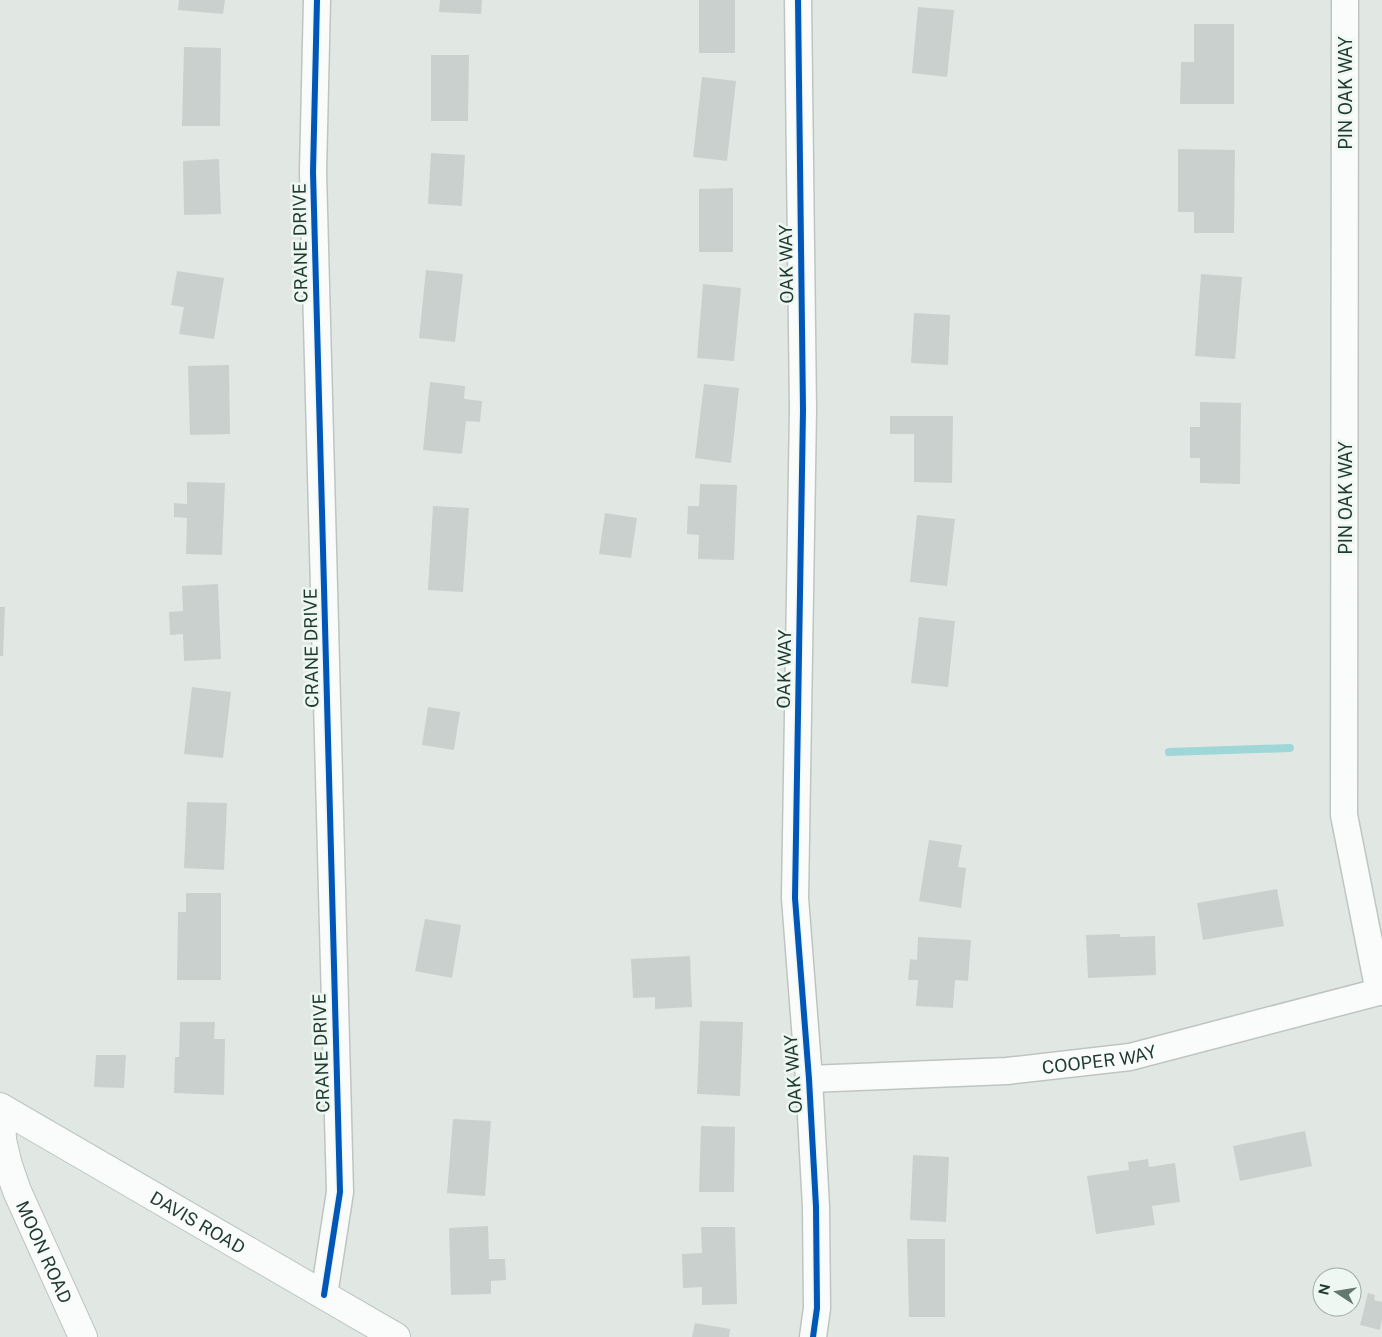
<svg xmlns="http://www.w3.org/2000/svg" width="1382" height="1337" viewBox="0 0 1382 1337" font-family="'Public Sans',sans-serif">
<style>
.lines{fill:none;stroke-linecap:round;stroke-linejoin:round}
.stream{stroke:#9fd6d8;stroke-width:8}
.building{fill:#cad0cd}
.street-casing{stroke:#bec5c1;stroke-width:29}
.secondary-casing{stroke:#bbc4c0;stroke-width:30}
.street{stroke:#fafcfb;stroke-width:26}
.secondary{stroke:#fafcfb;stroke-width:28}
.cycleway-casing{stroke:#eff7f2;stroke-width:9}
.cycleway{stroke:#0057b8;stroke-width:6}
.labels{text-anchor:middle;dominant-baseline:central;stroke-width:5;stroke-linejoin:round;paint-order:stroke}
.street-label{font-size:18px;fill:#1f3b30;stroke:#eff7f2}
</style>
<rect width="100%" height="100%" fill="#e1e8e4"/>
<g class="lines">
<path class="stream" d="M1169 752 1290 748"/>
</g>
<path class="building" d="M179 0H225L223 14 178 10Z
M440 0H482L481 14 439 12Z
M699 0H735V53H699Z
M918 7 954 10 947 77 912 73Z
M1194 24H1234V104H1180L1181 62H1194Z
M184 47 221 48 220 126H182Z
M431 55H469L468 121H431Z
M702 77 736 81 727 161 693 157Z
M1178 149 1235 150 1234 233H1194V212H1178Z
M431 153 465 155 462 206 428 204Z
M219 159 221 214 184 215 183 161Z
M733 188V252H699V189Z
M426 270 463 274 455 342 419 338Z
M177 271 224 278 214 339 179 334 184 307 171 305Z
M1201 274 1242 277 1235 359 1195 356Z
M703 284 741 288 734 361 697 358Z
M914 313 950 315 948 365 911 363Z
M229 365 230 434 190 435 188 366Z
M430 382 465 386 464 399 482 401 480 422 466 421 462 454 423 450Z
M704 384 739 388 731 463 695 458Z
M1200 402 1241 403 1240 484 1200 483V458H1190V427H1200Z
M890 416H953L952 483 914 482V434H890Z
M187 482 225 483 222 555 186 554 187 518 174 517V503L187 504Z
M700 484 737 485 734 560 698 559 699 535 687 534 688 506H699Z
M433 506 469 508 463 592 428 590Z
M605 513 637 518 631 558 599 554Z
M917 515 955 519 947 586 910 582Z
M218 584 221 659 184 661 183 634 170 635 169 612 183 611 182 586Z
M0 607H5L3 656H0Z
M919 617 955 621 948 687 911 683Z
M192 687 231 692 223 758 184 754Z
M428 707 460 712 454 750 422 745Z
M187 802 227 803 224 870 184 868Z
M929 840 962 845 958 867 966 868 961 908 919 901Z
M1277 889 1284 926 1203 940 1197 903Z
M186 893H221V980H177L178 912H186Z
M425 919 461 925 452 978 415 971Z
M1120 934V937L1155 936 1156 975 1088 978 1086 935Z
M918 937 971 940 968 981 955 980 953 1008 916 1006 918 980H908L910 959 917 960Z
M690 956 692 1007 655 1009V997L633 998 631 959Z
M700 1021 743 1022 740 1096 697 1094Z
M180 1022H215L214 1039H225L224 1095 174 1093 175 1057H179Z
M96 1055H126L124 1088 94 1087Z
M453 1119 491 1121 485 1196 447 1193Z
M701 1126 735 1127 734 1192H699Z
M1305 1131 1312 1166 1240 1181 1233 1146Z
M913 1155 949 1157 946 1222 910 1220Z
M1148 1159 1149 1167 1175 1163 1180 1202 1152 1206 1155 1225 1096 1234 1087 1176 1129 1170 1128 1162Z
M488 1226 489 1259H505L506 1280 491 1281V1294L451 1295 449 1228Z
M701 1227H735L737 1304 702 1305V1287L683 1288 682 1254 702 1253Z
M907 1239H945V1317H909Z
M1368 1293 1375 1295 1374 1300 1382 1302V1319L1380 1330 1360 1325Z
M695 1323 730 1329 729 1337H692Z"/>
<g class="lines">
<defs>
<g id="street">
<path d="M317 0 313 172 340 1192 324 1295"/>
<path d="M798 0 803 410 795 898 809 1079 816 1207 817 1308 813 1337"/>
<path d="M1345 0 1344 815 1379 992"/>
<path id="s1" d="M809 1079 1007 1071 1130 1057 1382 991"/>
</g>
<g id="secondary">
<path id="s2" d="M0 1107 396 1337"/>
<path id="s3" d="M1 1108 2 1140 8 1165 17 1191 83 1337"/>
</g>
</defs>
<use href="#street" class="street-casing"/>
<use href="#secondary" class="secondary-casing"/>
<use href="#street" class="street"/>
<use href="#secondary" class="secondary"/>
<defs>
<path id="cycleway" d="M317 0 313 172 340 1192 324 1295
M798 0 803 410 795 898 809 1079 816 1207 817 1308 813 1337"/>
</defs>
<use href="#cycleway" class="cycleway-casing"/>
<use href="#cycleway" class="cycleway"/>
</g>
<g class="labels">
<g class="street-label">
<text transform="translate(1345 93) rotate(-90)">PIN OAK WAY</text>
<text transform="translate(300 243) rotate(-91)">CRANE DRIVE</text>
<text transform="translate(786 264) rotate(-91)">OAK WAY</text>
<text transform="translate(1345 498) rotate(-90)">PIN OAK WAY</text>
<text transform="translate(311 648) rotate(-91)">CRANE DRIVE</text>
<text transform="translate(784 669) rotate(-89)">OAK WAY</text>
<text transform="translate(321 1053) rotate(-92)">CRANE DRIVE</text>
<text stroke="none"><textPath href="#s1" startOffset="291">COOPER WAY</textPath></text>
<text transform="translate(793 1074) rotate(-94)">OAK WAY</text>
<text stroke="none"><textPath href="#s2" startOffset="229">DAVIS ROAD</textPath></text>
<text stroke="none"><textPath href="#s3" startOffset="152">MOON ROAD</textPath></text>
</g>
</g>
<g transform="translate(1337 1292) rotate(282)"><circle r="24" fill="#eff7f2" stroke="#9caca4"/>
<path d="M0-4L9 19L0 12L-9 19Z" fill="#63786f"/>
<text y="-8" font-size="14" font-weight="bold" text-anchor="middle" fill="#1f3b30">N</text>
</g>
</svg>
